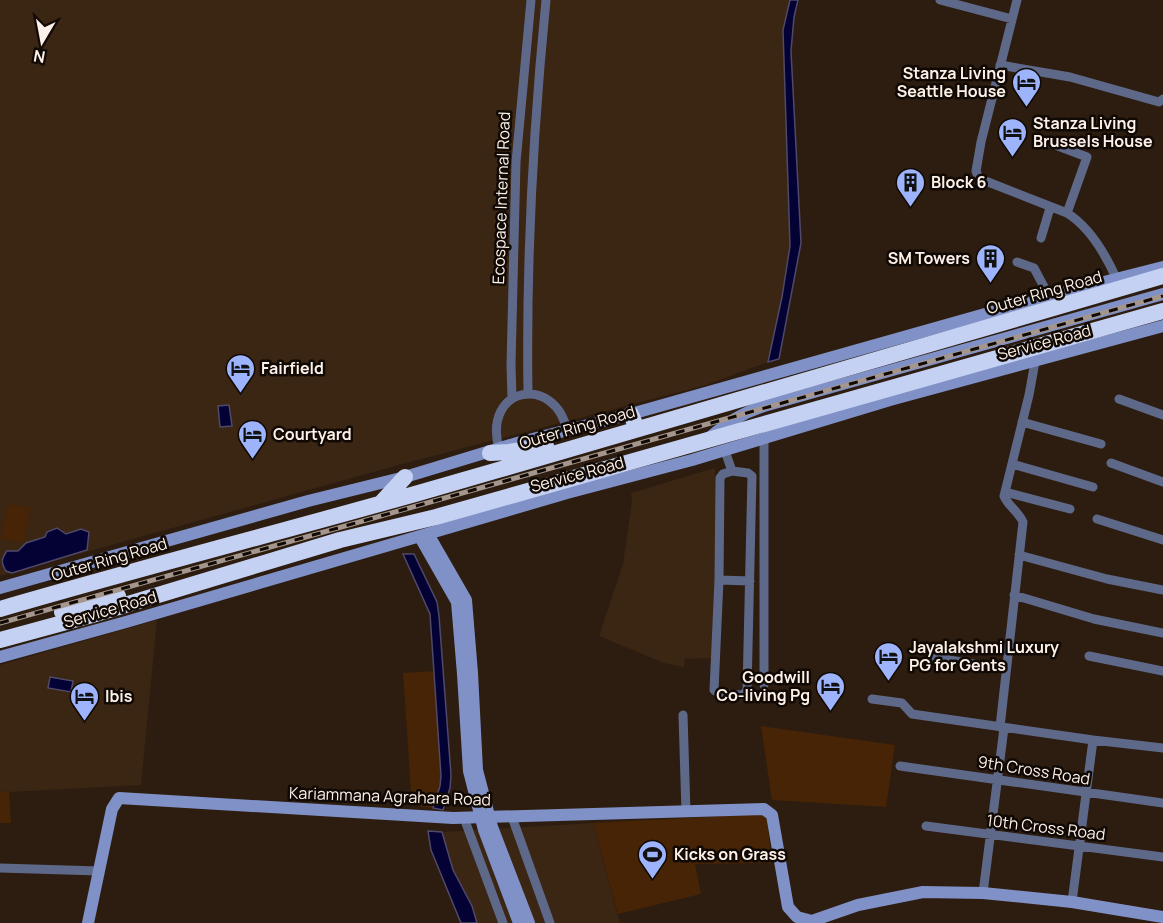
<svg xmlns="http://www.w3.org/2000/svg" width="1163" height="923" viewBox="0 0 1163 923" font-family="Manrope,sans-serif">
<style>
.built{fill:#3b2513}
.green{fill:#462405}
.water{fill:#040134;stroke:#4f496a;stroke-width:1.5}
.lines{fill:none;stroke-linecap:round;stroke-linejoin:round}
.street{stroke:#5e698a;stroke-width:9}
.secondary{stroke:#8091c7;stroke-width:12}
.highway{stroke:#c5d1f2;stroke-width:16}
.rail-casing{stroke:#a4968c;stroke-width:5}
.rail{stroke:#100904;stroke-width:3;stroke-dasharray:9;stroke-linecap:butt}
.secondary-bridge{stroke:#8091c7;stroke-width:12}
.labels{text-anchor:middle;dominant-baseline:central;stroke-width:5;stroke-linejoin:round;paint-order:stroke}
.poi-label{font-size:16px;font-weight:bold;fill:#fdf1e9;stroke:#100904;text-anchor:start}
.street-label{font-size:16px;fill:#fdf1e9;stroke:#100904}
</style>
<rect width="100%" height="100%" fill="#2d1d10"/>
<path class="built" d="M0 0H790L783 30 790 246 782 297 768 362 706 385 406 463 0 576Z
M715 468V658L685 659 684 667 664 663 599 636 623 564 632 501 631 493Z
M157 620 141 785 9 792 0 791V665Z
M593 823 620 923H477L472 906 453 870 442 832Z"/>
<path class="green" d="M8 504 30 508 24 543 1 539Z
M434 671 441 776 440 786 433 808 412 805 403 673Z
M761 726 895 745 886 807 772 800Z
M0 791 9 792 11 823H0Z
M766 814 772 863 695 864 701 894 618 914 593 823Z"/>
<path class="water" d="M790 0H798L794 17 791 51 801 243 779 359 768 362 782 297 790 246 783 30Z
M229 405 232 426 220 427 218 406Z
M57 528 66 534 81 529 89 532 87 550 12 573 6 571C1 563 1 559 7 551H18L26 543 45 537 47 532Z
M403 554H414L437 602 439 616 451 775 450 788 443 810 433 808 440 786 441 776 430 614Z
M50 677 73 681 71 692 48 688Z
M428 831 442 832 453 870 472 906 477 923H461L431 850Z"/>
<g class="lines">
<path class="street" d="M940 0 1012 19
M1017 0 981 142 976 171 978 176 983 180 1067 213C1091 228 1106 255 1117 280
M1000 65 1070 77 1159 102 1163 99
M1050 143 1087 157 1067 213
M1041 238 1050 208
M1017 262 1034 268 1049 296
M528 393C526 262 533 131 546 0
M512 398 511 365 516 162 531 0
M1119 399 1163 415
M1022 422 1101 444
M499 449C482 385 556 374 567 431
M725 451 732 471 723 474 720 478 719 580 714 690 720 694 743 695 747 690 752 476 748 473 732 471
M1111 463 1163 482
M1012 464 1093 487
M1005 492 1070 509
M1097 519 1163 540
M1019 555 1107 579 1163 590
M719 580 750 581
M1014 595 1094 619 1163 633
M1089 656 1163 671
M936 658 1006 669
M764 685V439
M872 699 902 703 912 714 1093 740
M683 715 686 812
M1000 727 1023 522C1018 511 1008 506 1004 496L1029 395 1035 362
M900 766 1163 803
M512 817 550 923
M464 818 503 923
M926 826 1163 857
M0 868 99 871
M983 893 1004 728
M1072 902 1093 740 1163 748"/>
<path class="secondary" d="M709 438C727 423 742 413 764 406L1163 294
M428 534 466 600 472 673
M420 537 457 602 463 674
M0 588 308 501 405 477 517 443 631 414 1049 296 1163 267
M0 657 126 622 567 493 692 460 890 400 1163 326
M88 923 112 809 119 798 453 818 764 809 772 815 788 907 797 917 812 921 858 905 923 892 983 893 1072 902 1163 917"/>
<path class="highway" d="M631 414 637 429
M490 453 509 452 546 446
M381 503 405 477
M0 609C140 568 281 532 422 492 669 421 915 347 1163 276
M62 612 118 596
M0 640 92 615 340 540 436 517 1163 311"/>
<defs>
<path id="rail" d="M0 623 1163 296"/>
</defs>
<use href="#rail" class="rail-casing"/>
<use href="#rail" class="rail"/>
<path class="secondary-bridge" d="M472 673 477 770 492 827 529 923
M463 674 469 771 484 830 519 923"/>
</g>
<defs>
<symbol id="hotel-pin" viewBox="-11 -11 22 30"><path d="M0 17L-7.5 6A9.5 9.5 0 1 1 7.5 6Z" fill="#9db4fd" stroke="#100904"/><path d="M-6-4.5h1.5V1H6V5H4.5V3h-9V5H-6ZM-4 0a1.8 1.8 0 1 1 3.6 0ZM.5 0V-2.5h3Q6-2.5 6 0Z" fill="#111"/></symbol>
<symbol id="building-pin" viewBox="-11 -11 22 30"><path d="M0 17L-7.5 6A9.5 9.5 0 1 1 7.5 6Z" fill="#9db4fd" stroke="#100904"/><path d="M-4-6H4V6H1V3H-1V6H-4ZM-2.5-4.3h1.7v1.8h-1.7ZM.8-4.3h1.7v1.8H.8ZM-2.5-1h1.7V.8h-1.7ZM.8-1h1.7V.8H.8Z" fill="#111"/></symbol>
<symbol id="stadium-pin" viewBox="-11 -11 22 30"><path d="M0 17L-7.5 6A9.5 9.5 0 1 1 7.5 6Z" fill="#9db4fd" stroke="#100904"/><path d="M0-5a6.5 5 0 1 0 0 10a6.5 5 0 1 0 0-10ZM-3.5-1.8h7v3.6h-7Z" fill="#111"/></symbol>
</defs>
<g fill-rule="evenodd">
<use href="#hotel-pin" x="1010" y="66" width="33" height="45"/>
<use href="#hotel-pin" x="996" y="116" width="33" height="45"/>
<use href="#building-pin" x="894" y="166" width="33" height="45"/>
<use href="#building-pin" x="974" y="242" width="33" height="45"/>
<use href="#hotel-pin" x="224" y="352" width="33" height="45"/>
<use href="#hotel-pin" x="236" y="418" width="33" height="45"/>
<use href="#hotel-pin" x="872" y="640" width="33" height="45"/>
<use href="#hotel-pin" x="814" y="670" width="33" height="45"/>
<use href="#hotel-pin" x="68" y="680" width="33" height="45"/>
<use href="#stadium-pin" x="636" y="838" width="33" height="45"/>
</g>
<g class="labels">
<g class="poi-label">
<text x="1006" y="73" text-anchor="end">Stanza Living<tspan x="1006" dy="18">Seattle House</tspan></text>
<text x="1033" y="123">Stanza Living<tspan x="1033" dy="18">Brussels House</tspan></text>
<text x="931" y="182">Block 6</text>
<text x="970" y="258" text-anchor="end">SM Towers</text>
<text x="261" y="368">Fairfield</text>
<text x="273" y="434">Courtyard</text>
<text x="909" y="647">Jayalakshmi Luxury<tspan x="909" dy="18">PG for Gents</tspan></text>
<text x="810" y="677" text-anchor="end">Goodwill<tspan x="810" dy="18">Co-living Pg</tspan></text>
<text x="105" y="696">Ibis</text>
<text x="674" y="854">Kicks on Grass</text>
</g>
<g class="street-label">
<text transform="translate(501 198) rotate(-88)">Ecospace Internal Road</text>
<text transform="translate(1044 292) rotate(-16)">Outer Ring Road</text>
<text transform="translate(1044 342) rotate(-15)">Service Road</text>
<text transform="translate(577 427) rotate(-16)">Outer Ring Road</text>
<text transform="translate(577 474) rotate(-15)">Service Road</text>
<text transform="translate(109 559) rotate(-16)">Outer Ring Road</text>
<text transform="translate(110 609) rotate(-16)">Service Road</text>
<text transform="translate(1034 770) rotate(9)">9th Cross Road</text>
<text transform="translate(390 796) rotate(2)">Kariammana Agrahara Road</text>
<text transform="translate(1046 827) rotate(7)">10th Cross Road</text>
</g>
</g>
<g transform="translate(42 42) rotate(190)" stroke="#100904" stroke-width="4.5" paint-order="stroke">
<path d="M0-4.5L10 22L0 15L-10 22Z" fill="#fdf1e9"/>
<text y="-9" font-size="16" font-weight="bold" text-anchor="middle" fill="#fdf1e9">N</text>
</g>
</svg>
